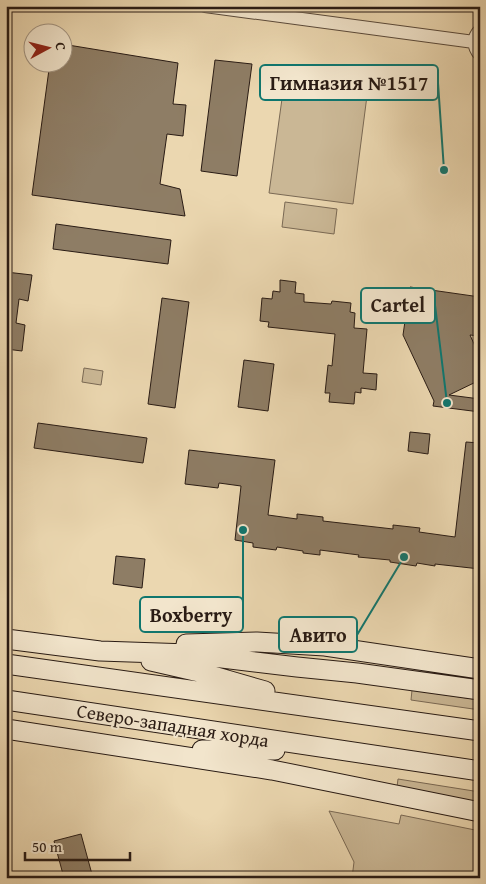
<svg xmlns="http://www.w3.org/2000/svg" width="486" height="884" viewBox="0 0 486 884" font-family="'Gentium Book Plus',serif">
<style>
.green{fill:#cab795;stroke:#7a6954}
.building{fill:#8e7d65;stroke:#291b14}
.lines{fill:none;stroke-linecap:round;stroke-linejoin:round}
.street-casing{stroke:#5a4a3b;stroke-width:14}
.secondary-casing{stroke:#291b14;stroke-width:21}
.street{stroke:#f2e5cc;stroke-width:12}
.secondary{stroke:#f2e5cc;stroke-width:19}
.labels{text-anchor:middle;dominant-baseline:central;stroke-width:4;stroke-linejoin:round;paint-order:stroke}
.street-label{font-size:19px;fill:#291b14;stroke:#f2e5cc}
.leader{fill:none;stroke:#0f766e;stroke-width:2}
.callout-dot{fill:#0f766e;stroke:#f2e5cc;stroke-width:2}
.callout{fill:#f2e5cc;stroke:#0f766e;stroke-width:2}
.callout-label{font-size:20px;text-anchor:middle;font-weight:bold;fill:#291b14}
</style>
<rect width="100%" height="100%" fill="#ebd7b0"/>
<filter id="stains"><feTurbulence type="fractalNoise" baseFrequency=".004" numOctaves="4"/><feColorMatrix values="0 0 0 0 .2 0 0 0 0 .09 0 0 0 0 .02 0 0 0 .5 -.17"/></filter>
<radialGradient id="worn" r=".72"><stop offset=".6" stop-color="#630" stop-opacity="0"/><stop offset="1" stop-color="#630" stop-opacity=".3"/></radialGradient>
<path class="green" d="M285 77 368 88 353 204 269 193Z
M285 202 337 209 334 234 282 227Z
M84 368 103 371 101 385 82 382Z
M412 690 480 700V710L411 700Z
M398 779 480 792V803L397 787Z
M329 811 399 824 401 815 480 831V878H352L354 862Z"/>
<path class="building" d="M62 44 178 63 173 104 186 105 183 136 167 134 160 184 180 189 185 216 32 195 50 62H62Z
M215 60 252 64 237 176 201 171Z
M56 224 171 240 168 264 53 249Z
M6 272 32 275 28 301 19 299 16 323 25 325 22 351 6 349Z
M280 280 296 282 295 293 304 294V302L331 304 332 301 351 303 350 312 355 313 354 328 367 329 363 373 377 374 376 390 361 388V393L355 392 354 404 329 402 330 393H325L328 365 332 366 335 334 268 327 269 322 260 321 262 298 272 299 273 291 280 292Z
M410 287 480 297V336L470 335 480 357V380L449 395 480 399V412L433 406 434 401 403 335Z
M162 298 189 302 175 408 148 404Z
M244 360 274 364 268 411 238 407Z
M38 423 147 438 143 463 34 448Z
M410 432 430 434 428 454 408 451Z
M466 442 480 443V569L435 564V566L417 563 416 566 390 562V560L358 557 359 555 320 550V555L303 553V551L277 547 276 550 253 547V543L235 540 241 486 219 483 218 488 185 484 189 450 275 460 268 515 297 519V514L323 517V521L393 529V525L420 528 419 532 455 537Z
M116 556 145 559 142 588 113 584Z
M81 834 93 878H64L54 841Z"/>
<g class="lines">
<defs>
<path id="street" d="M205 6 474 42
M480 30C472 38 473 47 480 55"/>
<path id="secondary" d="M6 639 100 651 189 654 297 667 357 673 480 690
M186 644 257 642 325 646 480 669
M151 661 199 672 265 691
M6 664 480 731
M6 700 480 771
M6 729 272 770 480 812
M202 750H275"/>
</defs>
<use href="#street" class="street-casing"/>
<use href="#secondary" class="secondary-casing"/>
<use href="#street" class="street"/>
<use href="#secondary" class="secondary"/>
</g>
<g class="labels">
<g class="street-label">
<text transform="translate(173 725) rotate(9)">Северо-западная хорда</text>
</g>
</g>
<path class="leader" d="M444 170L438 83M447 403L435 305M243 530L243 615M404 557L357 635"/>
<g class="callout-dot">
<circle cx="444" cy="170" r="5"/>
<circle cx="447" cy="403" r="5"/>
<circle cx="243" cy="530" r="5"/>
<circle cx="404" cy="557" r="5"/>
</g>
<g class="callout">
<rect x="260" y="65" width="178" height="35" rx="5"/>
<rect x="361" y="288" width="74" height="35" rx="5"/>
<rect x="140" y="597" width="103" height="35" rx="5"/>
<rect x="279" y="617" width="78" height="35" rx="5"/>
</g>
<g class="callout-label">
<text x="349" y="90">Гимназия №1517</text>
<text x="398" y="312">Cartel</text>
<text x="191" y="622">Boxberry</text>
<text x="318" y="642">Авито</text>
</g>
<rect width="486" height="884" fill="none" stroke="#ebd7b0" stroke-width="25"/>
<rect x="8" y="8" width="471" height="869" fill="none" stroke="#291b14" stroke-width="2.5"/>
<rect x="12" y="12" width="461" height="859" fill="none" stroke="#291b14"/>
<g transform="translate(48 48) rotate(83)"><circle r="24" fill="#f2e5cc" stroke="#a29482"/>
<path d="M0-4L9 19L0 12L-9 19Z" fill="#8f2418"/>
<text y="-8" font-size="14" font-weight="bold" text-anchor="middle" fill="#291b14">С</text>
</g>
<path d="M25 852v8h105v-8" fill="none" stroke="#291b14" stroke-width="2.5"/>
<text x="32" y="852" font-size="15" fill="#291b14" stroke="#f2e5cc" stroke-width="4" paint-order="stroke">50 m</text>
<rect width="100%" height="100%" filter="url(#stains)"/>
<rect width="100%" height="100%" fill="url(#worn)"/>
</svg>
